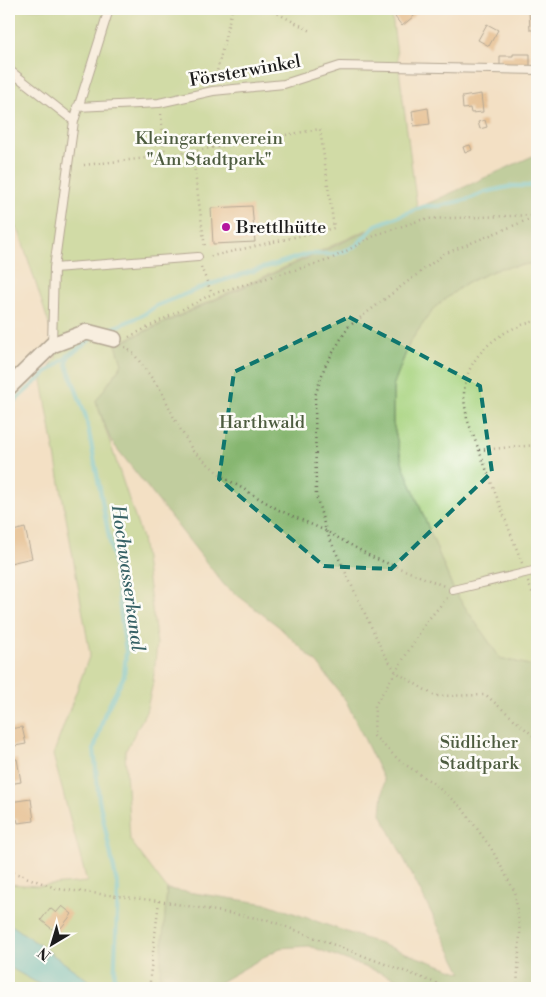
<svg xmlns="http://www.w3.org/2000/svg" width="546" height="997" viewBox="0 0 546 997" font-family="'Libre Bodoni',serif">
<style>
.green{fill:#a9d481;stroke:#62784e}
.forest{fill:#86b66f;stroke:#516946}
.water{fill:#5cc9d3;stroke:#3c7278}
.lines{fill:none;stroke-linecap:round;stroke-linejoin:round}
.stream{stroke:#5cc9d3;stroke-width:4.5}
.building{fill:#d99f5f}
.lane-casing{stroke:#676157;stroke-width:10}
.street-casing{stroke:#676157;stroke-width:18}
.path{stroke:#676157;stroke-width:2.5;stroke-dasharray:1 4;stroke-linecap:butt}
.lane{stroke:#fff;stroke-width:8}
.street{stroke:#fff;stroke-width:15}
.marked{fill:none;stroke:#0f766e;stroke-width:4;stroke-dasharray:10 6;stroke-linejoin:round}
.poi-dot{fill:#b5179e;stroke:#fdfcf7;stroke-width:2}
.labels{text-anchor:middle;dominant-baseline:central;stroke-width:5;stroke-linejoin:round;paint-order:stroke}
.street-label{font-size:18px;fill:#1c1c1c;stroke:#fdfcf7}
.park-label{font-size:18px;fill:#4d5c3f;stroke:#fdfcf7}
.poi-label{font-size:18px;fill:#1c1c1c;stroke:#fdfcf7;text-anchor:start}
.water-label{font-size:19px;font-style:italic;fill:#366165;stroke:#fdfcf7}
</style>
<rect width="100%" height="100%" fill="#fdfcf7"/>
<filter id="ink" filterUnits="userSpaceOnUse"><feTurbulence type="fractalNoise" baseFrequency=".02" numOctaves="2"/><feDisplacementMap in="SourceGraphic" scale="10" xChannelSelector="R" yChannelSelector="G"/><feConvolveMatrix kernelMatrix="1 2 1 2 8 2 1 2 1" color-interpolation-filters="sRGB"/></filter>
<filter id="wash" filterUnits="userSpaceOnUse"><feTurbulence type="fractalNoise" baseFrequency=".0096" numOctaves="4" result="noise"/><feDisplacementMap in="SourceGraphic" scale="20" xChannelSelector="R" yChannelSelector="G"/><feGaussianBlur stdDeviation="1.12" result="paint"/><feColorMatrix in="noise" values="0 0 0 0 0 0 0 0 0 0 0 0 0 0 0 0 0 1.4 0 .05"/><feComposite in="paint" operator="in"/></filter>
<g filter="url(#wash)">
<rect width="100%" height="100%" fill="#f3e0c4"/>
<path class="green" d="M9 9H401L392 16 417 207 116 344 122 364 96 401 142 538 157 644 153 683 146 712 125 752 130 840 167 889 159 988H9V884L38 886 87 882 53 755 90 654 42 380 56 357 55 343 19 231 9 220Z
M537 263V667L500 658 454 591 403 465 393 423V386L410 342 434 308 466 283 500 268Z"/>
<path class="forest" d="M537 154V263L500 268 466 283 434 308 410 342 393 386V423L403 465 454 591 500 658 537 667V988H421L309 946 280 948 210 988H159L167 889 268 904 462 973 381 814 384 780 346 701 318 664 278 626 224 585 111 441 96 401 122 364 116 345Z"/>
<path class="water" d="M9 923 99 988H46L9 967Z"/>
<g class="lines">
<path class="stream" d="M111 329 143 315 156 306 208 285 308 254H335L347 250 357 245 376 225 425 206H439L469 199 485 192 513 186H529L537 181
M73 352 68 355 67 365 86 417 114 563 126 652 124 676 105 713 94 749 99 800 118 888 114 988
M9 406 47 372 90 340"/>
</g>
<g id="blocks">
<path class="building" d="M405 9H418L420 11 402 26 395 17Z
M529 11H537V30H530Z
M487 24 498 30 489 46 478 40Z
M513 54H530V67H500V56H513Z
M481 94 483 112 471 113 470 108 463 109 462 97Z
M428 108 430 124 414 126 412 111Z
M485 120 487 127 480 129 478 122Z
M470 145 472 150 465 153 463 147Z
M252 206 255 242 213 244 211 208Z
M25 528 32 558 10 563 9 532Z
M22 727 26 744 9 747V729Z
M17 759 21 782 9 784V760Z
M31 799 34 821 18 823 17 819 9 820V802Z
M62 906 72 914 57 933 41 920 50 908 56 913Z"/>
</g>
</g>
<g filter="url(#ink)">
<use href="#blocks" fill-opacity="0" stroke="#676157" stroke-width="1"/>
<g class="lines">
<defs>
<path id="lane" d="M9 70 74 121
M77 107 159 103 213 91 284 84 340 66 537 70
M54 268 198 257
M52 345 54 268 74 121 109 9
M453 590 537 570"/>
<path id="street" d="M9 387 52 345 87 332 114 339"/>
</defs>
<use href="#lane" class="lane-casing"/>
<use href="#street" class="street-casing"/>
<path class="path" d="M269 9 313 32
M215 80 232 9
M161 114 165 156 320 129 334 228 208 257
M192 150 205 248
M84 165 165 156
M537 216 444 254 348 327 325 366 315 396 316 495 326 531 384 654 396 672 435 696 486 695 537 739
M201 267 212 294
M129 337 212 294 329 260 378 234 424 219 536 215
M125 347 134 354 162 392 175 420 193 451 223 477 279 510 326 531 372 557 444 586
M479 450 537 445
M522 563 467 419C466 411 464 403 464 395 464 356 502 327 537 321
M528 582 537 604
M447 598 427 621 375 705 374 736 400 761 433 783 462 808 491 848 515 892 520 933 517 988
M9 869 15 873 58 889 159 901 150 977V988
M159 901 268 920 449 988"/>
<use href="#lane" class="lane"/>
<use href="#street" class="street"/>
</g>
</g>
<path d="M0 0H546V997H0ZM349 317 480 386 492 472 391 569 324 566 219 479 234 372Z" fill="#f3e0c4" fill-opacity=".55" fill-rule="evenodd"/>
<path class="marked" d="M349 317 480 386 492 472 391 569 324 566 219 479 234 372Z"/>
<circle class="poi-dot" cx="226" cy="227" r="5"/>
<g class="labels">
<g class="street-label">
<text transform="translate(245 71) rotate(-10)">Försterwinkel</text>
</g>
<g class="park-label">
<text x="209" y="138">Kleingartenverein<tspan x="209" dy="21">"Am Stadtpark"</tspan></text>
<text x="262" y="422">Harthwald</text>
<text x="479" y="742">Südlicher<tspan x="479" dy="21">Stadtpark</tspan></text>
</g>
<g class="poi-label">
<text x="236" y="227">Brettlhütte</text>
</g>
<g class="water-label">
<text transform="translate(128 578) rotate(82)">Hochwasserkanal</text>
</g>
</g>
<rect width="546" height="997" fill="none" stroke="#fdfcf7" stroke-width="30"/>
<g transform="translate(52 944) rotate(218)" stroke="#fdfcf7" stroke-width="4" paint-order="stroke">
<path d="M0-4L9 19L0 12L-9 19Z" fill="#1c1c1c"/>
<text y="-8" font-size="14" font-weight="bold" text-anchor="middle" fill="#1c1c1c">N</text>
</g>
</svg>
